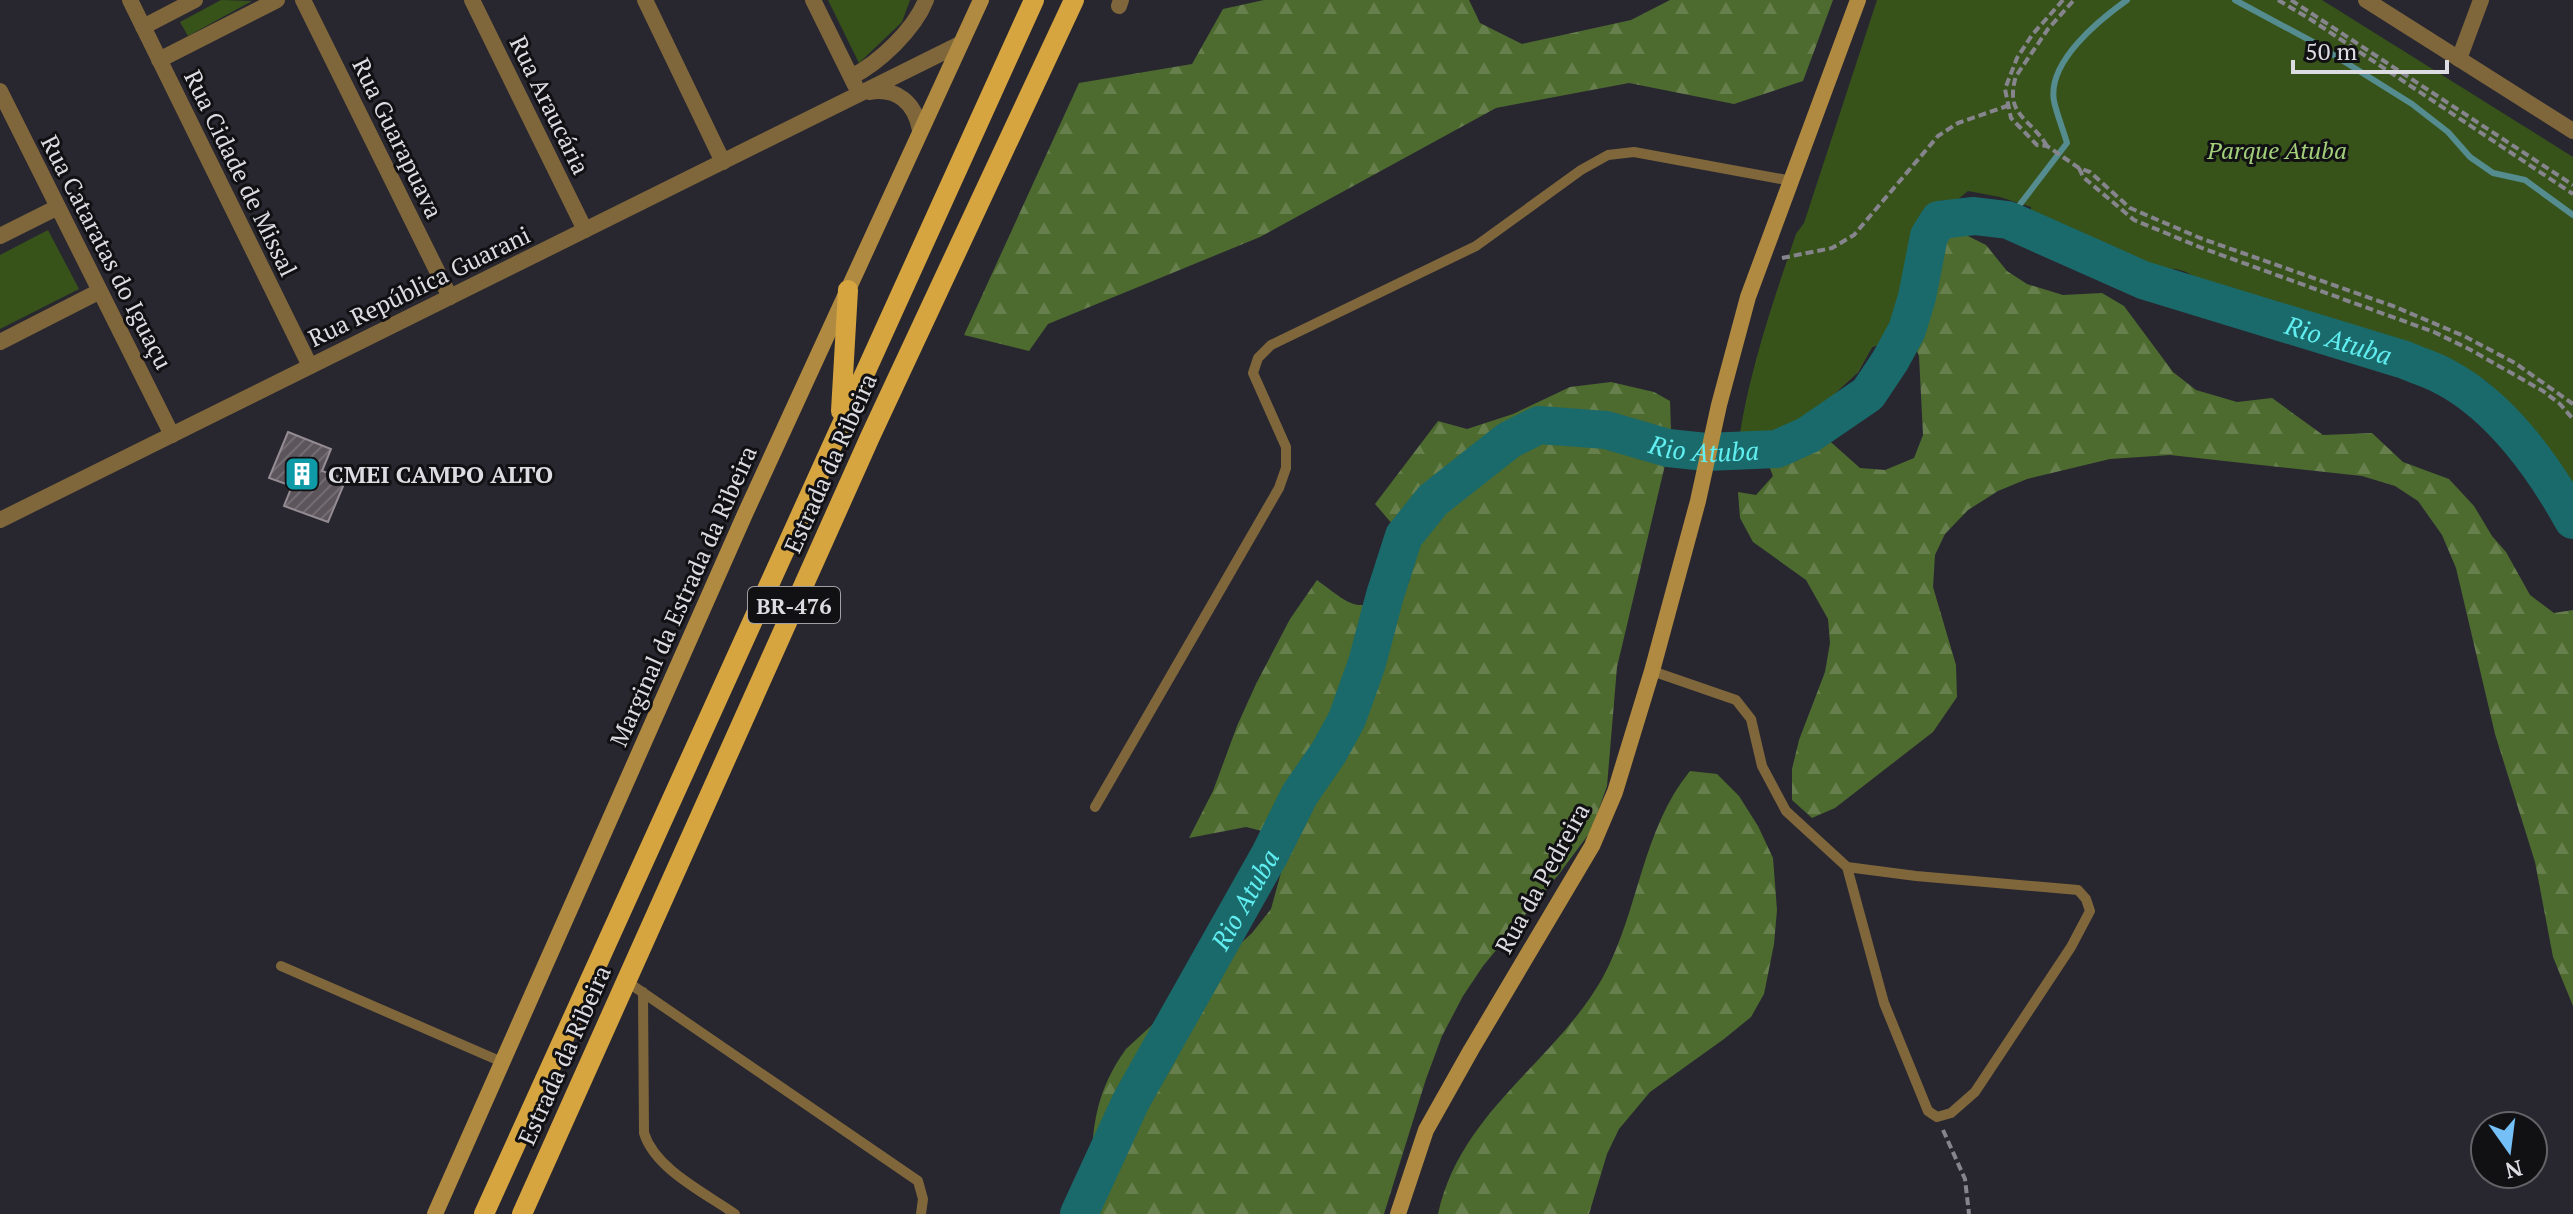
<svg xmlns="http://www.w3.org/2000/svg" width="2573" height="1214" viewBox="0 0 2573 1214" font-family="'PT Serif',serif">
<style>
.forest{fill:url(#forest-firs);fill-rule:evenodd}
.green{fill:#375319}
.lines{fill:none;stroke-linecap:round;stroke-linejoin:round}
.stream{stroke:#558c8f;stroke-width:6}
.river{stroke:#1b6a6b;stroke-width:38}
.building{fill:url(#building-hatch);stroke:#948b93;stroke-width:2}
.path{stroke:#86858d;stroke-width:4;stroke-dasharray:8 4;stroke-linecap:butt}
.service{stroke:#7f673b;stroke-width:10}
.minor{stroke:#7f673b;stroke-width:16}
.tertiary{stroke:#7f673b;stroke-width:16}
.secondary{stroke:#b08a40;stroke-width:16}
.primary{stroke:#d6a540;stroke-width:20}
.labels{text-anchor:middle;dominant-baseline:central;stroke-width:6;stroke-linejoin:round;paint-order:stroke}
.shield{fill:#111114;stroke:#a09fa4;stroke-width:2}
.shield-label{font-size:22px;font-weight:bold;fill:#dddce2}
.street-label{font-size:24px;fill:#dddce2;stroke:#111114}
.park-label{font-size:24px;font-style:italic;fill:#a3cf7a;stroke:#111114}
.poi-label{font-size:24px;font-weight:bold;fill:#dddce2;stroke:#111114;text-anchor:start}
.water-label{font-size:26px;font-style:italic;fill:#60eef1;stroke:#111114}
</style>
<defs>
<pattern id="forest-firs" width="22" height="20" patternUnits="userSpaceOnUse" patternTransform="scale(2)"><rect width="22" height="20" fill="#4d6a2f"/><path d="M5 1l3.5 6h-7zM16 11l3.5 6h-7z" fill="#667f4d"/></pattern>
<pattern id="building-hatch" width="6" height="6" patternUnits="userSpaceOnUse" patternTransform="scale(2)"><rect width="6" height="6" fill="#5c555c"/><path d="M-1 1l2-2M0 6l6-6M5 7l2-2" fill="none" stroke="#736d73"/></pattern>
</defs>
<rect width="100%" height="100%" fill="#282730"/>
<path class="forest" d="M1264 0H1469L1480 23 1522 44 1631 20 1670 0H1833L1803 81 1734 104 1629 83 1496 108 1260 237 1048 324 1029 351 964 335 1079 83 1192 64 1223 9Z
M1907 180 1956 201 1942 200 1936 206 1948 207 1958 231 1986 245 2007 271 2027 284 2063 295 2102 293 2124 306 2173 372 2196 390 2237 402 2272 398 2323 435 2372 433 2403 462 2449 479 2474 506 2492 536 2506 552 2530 595 2554 613 2573 610V1006L2553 957 2535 862 2495 734 2456 568 2442 535 2418 501 2395 486 2362 476 2170 455 2110 459 2027 479 1998 491 1968 510 1945 534 1935 555 1933 587 1956 665 1957 697 1933 732 1835 808 1812 818 1792 800V769L1799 740 1825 672 1830 643 1828 619 1806 580 1753 542 1740 518 1738 492 1756 495 1773 476 1760 443 1746 445 1739 439ZM1898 328 1911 337 1919 356 1923 435 1914 458 1885 470 1860 468 1806 420 1858 372 1872 347 1888 341Z
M1611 382 1654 392 1670 401 1671 430 1665 465 1617 667 1607 786 1591 831 1559 874 1483 966 1463 996 1442 1036 1426 1079 1384 1214H1093C1091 1151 1087 1103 1126 1049L1252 933 1271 909 1285 858 1274 834 1246 827 1189 838 1213 791 1237 726 1256 684 1290 619 1317 580C1357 610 1354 611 1402 594L1410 580 1407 541 1375 504 1438 421 1467 429 1513 414 1570 387Z
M1690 771 1717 774 1739 796 1758 826 1773 858 1777 910 1774 944 1764 994 1751 1017 1724 1039 1650 1092 1619 1129 1607 1154 1589 1214H1438C1461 1110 1555 1063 1603 977 1639 911 1642 829 1690 771Z"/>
<path class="green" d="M221 0 252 1 188 36 180 22Z
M828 0H910L902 22 859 63Z
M1877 0H2322L2573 157V500L2563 482 2557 485C2545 471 2530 451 2533 434L2510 404 2486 381 2436 354H2418L2412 345 2236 294 2228 300 2207 295 2206 286C2186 269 2177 266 2151 271L2142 259 2133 269 2114 261 2113 249 2076 236 2046 231 2030 216 2031 207 2000 197 1968 191 1956 201 1942 200C1929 213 1922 225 1916 243 1907 270 1912 318 1889 339 1885 343 1878 345 1872 347L1858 372 1805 421 1777 440 1746 445 1739 439C1750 368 1773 302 1796 234L1804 223Z
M48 230 79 289 0 329V255Z"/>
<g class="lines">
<path class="stream" d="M2235 0 2313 42 2412 104 2448 132 2470 157 2493 173 2525 180 2573 215
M2008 220 2067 143C2063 129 2057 115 2054 101 2047 62 2099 20 2127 0"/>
<path class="river" id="s1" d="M1079 1214 1131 1101 1270 854 1300 794 1329 752 1347 719 1367 663 1385 595 1404 536 1433 500 1509 440 1539 425 1606 430 1668 448 1706 452 1777 449 1808 435 1868 394 1890 361 1907 330 1917 297 1929 236 1939 220 1974 216 2008 220 2143 280 2405 360C2418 366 2433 370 2445 377 2500 406 2544 467 2573 520"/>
</g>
<path class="building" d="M288 432 331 449 322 471 346 479 328 522 284 506 292 486 269 478Z"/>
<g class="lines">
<path class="path" d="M2063 0 2032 35 2017 58 2005 89 2011 118 2037 145 2047 146 2079 168 2090 172 2130 208 2200 238 2393 306 2464 336 2515 363 2573 404
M2278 0 2310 19 2573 194
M2291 0 2573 185
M2047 146C2030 117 2004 116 2016 76L2048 29 2074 0
M2079 168 2083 177 2134 220 2202 248 2434 332 2469 349 2543 391 2560 404 2573 419
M1782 258 1832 248 1854 235 1938 136 1958 123 2007 106
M1943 1130 1965 1179 1969 1214"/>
<path class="service" d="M1652 671 1736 700 1751 719 1762 766 1786 811 1847 867 1884 1003 1928 1111 1937 1117 1951 1113 1975 1092 2071 947 2090 911 2086 899 2078 890 1916 876 1847 867
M1095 807 1279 488 1286 468V447L1253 373 1258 358 1271 345 1476 246 1581 170 1608 155 1634 152 1792 181
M281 966 502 1062
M626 981 918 1181 923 1199 921 1214
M643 992 644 1133C655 1169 705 1193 735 1214"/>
<path class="minor" d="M130 0 310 366
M303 0 450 297
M472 0 585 230
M645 0 723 162
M813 0 855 85
M1119 6 1121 0
M143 27 195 0
M2459 59 2481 0
M159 60 277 0
M851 77C879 63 914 30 926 0
M0 91 172 435
M0 236 58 207
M0 342 100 291"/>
<path class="tertiary" d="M2366 0 2573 131
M869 92C897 87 915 103 920 130
M0 520 958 45"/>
<path class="secondary" d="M435 1214 745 514 981 0
M1398 1214 1426 1130 1471 1050 1592 846 1615 792 1652 671 1698 501 1719 405 1748 297 1858 0"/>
<path class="primary" d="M841 411 848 290
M484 1214 1034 0
M522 1214 870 437 1074 0"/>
</g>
<defs>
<symbol id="building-square" viewBox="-11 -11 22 22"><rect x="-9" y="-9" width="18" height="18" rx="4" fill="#0f9aa8" stroke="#111114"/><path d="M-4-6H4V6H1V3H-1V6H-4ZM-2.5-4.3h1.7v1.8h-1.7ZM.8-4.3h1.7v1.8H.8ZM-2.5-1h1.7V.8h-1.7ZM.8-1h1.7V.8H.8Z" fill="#fff"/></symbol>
</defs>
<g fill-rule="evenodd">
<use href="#building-square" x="282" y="454" width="40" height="40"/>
</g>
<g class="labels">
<rect class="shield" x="748" y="587" width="92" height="36" rx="6"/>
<g class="shield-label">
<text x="794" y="605">BR-476</text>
</g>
<g class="street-label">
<text transform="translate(550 105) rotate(64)">Rua Araucária</text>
<text transform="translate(398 138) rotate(64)">Rua Guarapuava</text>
<text transform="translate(241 173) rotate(64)">Rua Cidade de Missal</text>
<text transform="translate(107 252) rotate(63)">Rua Cataratas do Iguaçu</text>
<text transform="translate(419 286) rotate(-26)">Rua República Guarani</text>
<text transform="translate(830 463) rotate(-66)">Estrada da Ribeira</text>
<text transform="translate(683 596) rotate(-66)">Marginal da Estrada da Ribeira</text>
<text transform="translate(1542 878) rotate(-61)">Rua da Pedreira</text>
<text transform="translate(564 1055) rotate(-66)">Estrada da Ribeira</text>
</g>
<g class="park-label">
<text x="2277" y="150">Parque Atuba</text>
</g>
<g class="poi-label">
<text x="328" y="474">CMEI CAMPO ALTO</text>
</g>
<g class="water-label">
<text stroke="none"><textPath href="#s1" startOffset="1892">Rio Atuba</textPath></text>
<text stroke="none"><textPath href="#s1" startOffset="1100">Rio Atuba</textPath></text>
<text stroke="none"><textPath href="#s1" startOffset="356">Rio Atuba</textPath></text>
</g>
</g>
<g transform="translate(2509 1150) rotate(166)"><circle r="38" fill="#111114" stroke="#636266" stroke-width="2"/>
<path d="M0-6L14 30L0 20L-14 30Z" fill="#74c0f6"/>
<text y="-12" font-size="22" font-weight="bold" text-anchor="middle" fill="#dddce2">N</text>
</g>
<path d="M2293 60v12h154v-12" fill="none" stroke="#dddce2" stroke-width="4"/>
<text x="2305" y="60" font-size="24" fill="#dddce2" stroke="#111114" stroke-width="6" paint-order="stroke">50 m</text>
</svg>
